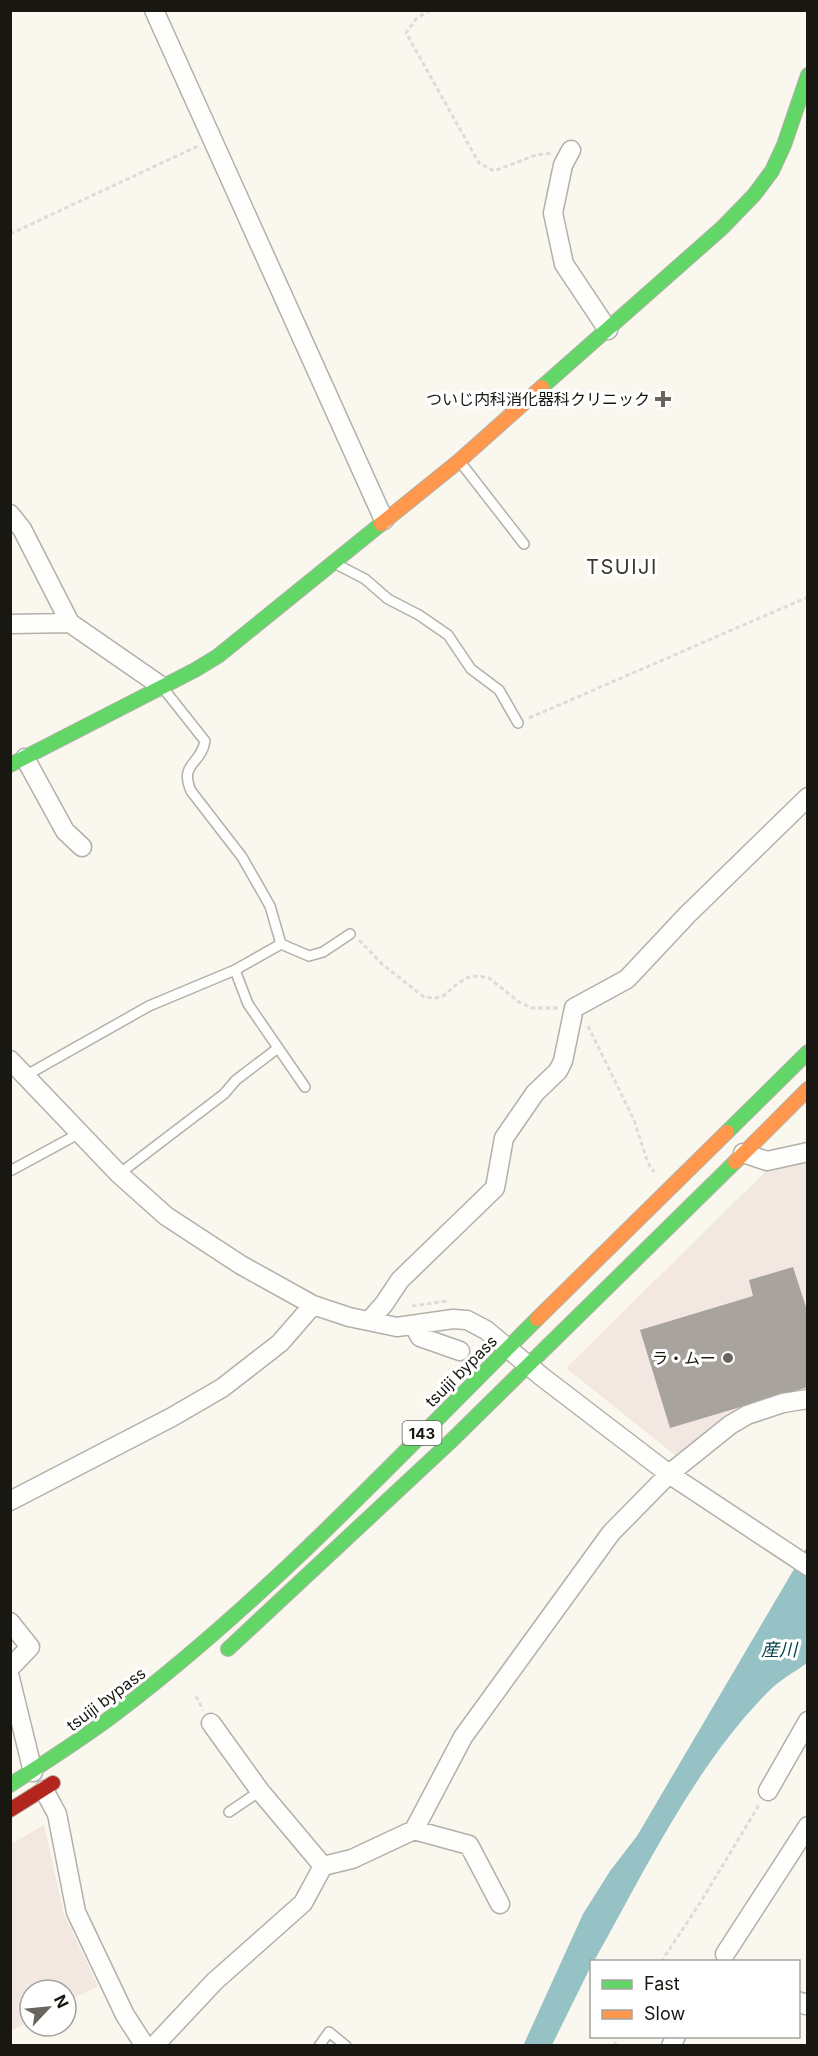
<svg xmlns="http://www.w3.org/2000/svg" width="818" height="2056" viewBox="0 0 818 2056" font-family="Inter,'Noto Sans JP',sans-serif">
<style>
.commercial{fill:#f2e8e1}
.water{fill:#97c2c5}
.building{fill:#a8a39d}
.lines{fill:none;stroke-linecap:round;stroke-linejoin:round}
.lane-casing{stroke:#b2b0a9;stroke-width:12}
.street-casing{stroke:#b2b0a9;stroke-width:21}
.fast-casing{stroke:#b2b0a9;stroke-width:16}
.slow-casing{stroke:#b2b0a9;stroke-width:16}
.jam-casing{stroke:#b2b0a9;stroke-width:16}
.path{stroke:#dddcd9;stroke-width:3;stroke-dasharray:4.5 3;stroke-linecap:butt}
.lane{stroke:#fefefc;stroke-width:9}
.street{stroke:#fefefc;stroke-width:18}
.fast{stroke:#63d668;stroke-width:14}
.slow{stroke:#ff974d;stroke-width:14}
.jam{stroke:#b3261e;stroke-width:14}
.poi-dot{fill:#67655e;stroke:#fff;stroke-width:2}
.labels{text-anchor:middle;dominant-baseline:central;stroke-width:6;stroke-linejoin:round;paint-order:stroke}
.shield{fill:#fff;stroke:#5d5d58;stroke-width:1.5}
.shield-label{font-size:15px;font-weight:bold;fill:#181711}
.poi-label{font-size:16px;fill:#181711;stroke:#fff;text-anchor:end}
.street-label{font-size:16px;fill:#181711;stroke:#fff}
.water-label{font-size:18px;font-style:italic;fill:#024047;stroke:#fff}
.quarter-label{font-size:20px;letter-spacing:1.5px;fill:#3b382a;stroke:#fff}
</style>
<rect width="100%" height="100%" fill="#faf7ee"/>
<path class="commercial" d="M807 1158V1393L707 1435 675 1455 566 1368 768 1169Z
M44 1825 64 1914 98 1986 66 2002V1990H30V2021L11 2031V1844Z"/>
<path class="water" d="M807 1547V1663C795 1672 781 1679 770 1690 695 1765 646 1869 594 1961L592 1962 591 1966 552 2045 523 2046 583 1914 610 1871 637 1836Z"/>
<path class="building" d="M793 1267 808 1313V1387L670 1428 640 1330 753 1296 749 1280Z"/>
<g class="lines">
<defs>
<path id="lane" d="M461 463 524 544
M334 563 365 579 388 599 419 615 448 635 471 669 499 690 518 723
M163 688 205 741C201 765 179 763 191 791L242 857 270 906 281 944
M235 970 248 1004 305 1087
M25 1076 149 1006 235 970 281 944 309 956 323 952 350 934
M10 1171 80 1133
M119 1174 224 1094 236 1080 278 1048
M229 1812 260 1791
M319 2046 329 2032 346 2046"/>
<path id="street" d="M154 10 384 520
M571 150 563 165 553 213 564 264 608 330
M10 514 22 529 70 623 161 686
M10 624 70 623
M25 758 65 831 82 847
M10 1060 119 1174 166 1216 241 1265 313 1305 349 1317 397 1327 453 1319 467 1320 486 1330 541 1376 669 1474 808 1566
M743 1153 767 1161 808 1152
M369 1321 384 1304 400 1280 495 1188 504 1138 535 1093 558 1071 563 1061 574 1008 627 979 687 915 808 797
M414 1326 420 1337 460 1351
M10 1501 172 1417 222 1388 280 1343 313 1305
M10 1622 30 1647 10 1668
M10 1678 33 1772
M211 1723 260 1791 323 1866
M44 1790 57 1814 76 1912 125 2015 145 2046
M768 1791 808 1721
M414 1830 463 1737 611 1533 669 1474 730 1425 747 1415 783 1403 808 1399
M725 1954 808 1826
M798 2001 805 2005 808 2002
M154 2046 215 1981 303 1903 323 1866 352 1859 414 1830 469 1845 500 1904
M671 2046 676 2036"/>
<path id="fast" d="M542 387 722 228 754 195 772 171 784 145 808 75
M10 765 195 670 218 656 381 524
M727 1132 808 1052
M228 1649 449 1443 735 1162
M10 1785C47 1761 84 1738 119 1711 270 1596 403 1452 537 1319"/>
<path id="slow" d="M381 524 459 461 542 387
M735 1162 808 1089
M537 1319 727 1132"/>
<path id="jam" d="M10 1810 53 1783"/>
</defs>
<use href="#lane" class="lane-casing"/>
<use href="#street" class="street-casing"/>
<use href="#fast" class="fast-casing"/>
<use href="#slow" class="slow-casing"/>
<use href="#jam" class="jam-casing"/>
<path class="path" d="M430 10 416 19 406 33 479 163 494 171 536 155 552 153
M10 234 198 146
M529 718 808 597
M359 940 382 964 424 997 435 998 443 996 458 983 469 977 479 976 489 978 519 1002 532 1008H558
M588 1026 634 1120 648 1163 654 1172
M412 1306 447 1301
M196 1696 203 1710
M661 1962 700 1903 759 1805
M614 2046 618 2036"/>
<use href="#lane" class="lane"/>
<use href="#street" class="street"/>
<use href="#fast" class="fast"/>
<use href="#slow" class="slow"/>
<use href="#jam" class="jam"/>
</g>
<g class="poi-dot">
<path d="M660 390h6v6h6v6h-6v6h-6v-6h-6v-6h6z"/>
<circle cx="728" cy="1358" r="6"/>
</g>
<g class="labels">
<rect class="shield" x="402.5" y="1421" width="39" height="24" rx="4.5"/>
<g class="shield-label">
<text x="422" y="1433">143</text>
</g>
<g class="poi-label">
<text x="650" y="399">ついじ内科消化器科クリニック</text>
<text x="716" y="1358">ラ・ムー</text>
</g>
<g class="street-label">
<text transform="translate(461 1371) rotate(-45)">tsuiji bypass</text>
<text transform="translate(106 1699) rotate(-37)">tsuiji bypass</text>
</g>
<g class="water-label">
<text x="779" y="1649">産川</text>
</g>
<g class="quarter-label">
<text x="622" y="567">TSUIJI</text>
</g>
</g>
<rect width="818" height="2056" fill="none" stroke="#181711" stroke-width="24"/>
<rect x="590" y="1960" width="210" height="78" fill="#ffffff" stroke="#a3a2a0" stroke-width="1.5"/>
<rect x="602" y="1980" width="30" height="9" fill="#63d668" stroke="#a3a2a0" stroke-width="1.5"/>
<text x="644" y="1990" font-size="18" fill="#181711">Fast</text>
<rect x="602" y="2010" width="30" height="9" fill="#ff974d" stroke="#a3a2a0" stroke-width="1.5"/>
<text x="644" y="2020" font-size="18" fill="#181711">Slow</text>
<g transform="translate(48 2008) rotate(64)"><circle r="28" fill="#ffffff" stroke="#a3a2a0" stroke-width="1.5"/>
<path d="M0-4.5L10 22L0 15L-10 22Z" fill="#67655e"/>
<text y="-9" font-size="16" font-weight="bold" text-anchor="middle" fill="#181711">N</text>
</g>
</svg>
